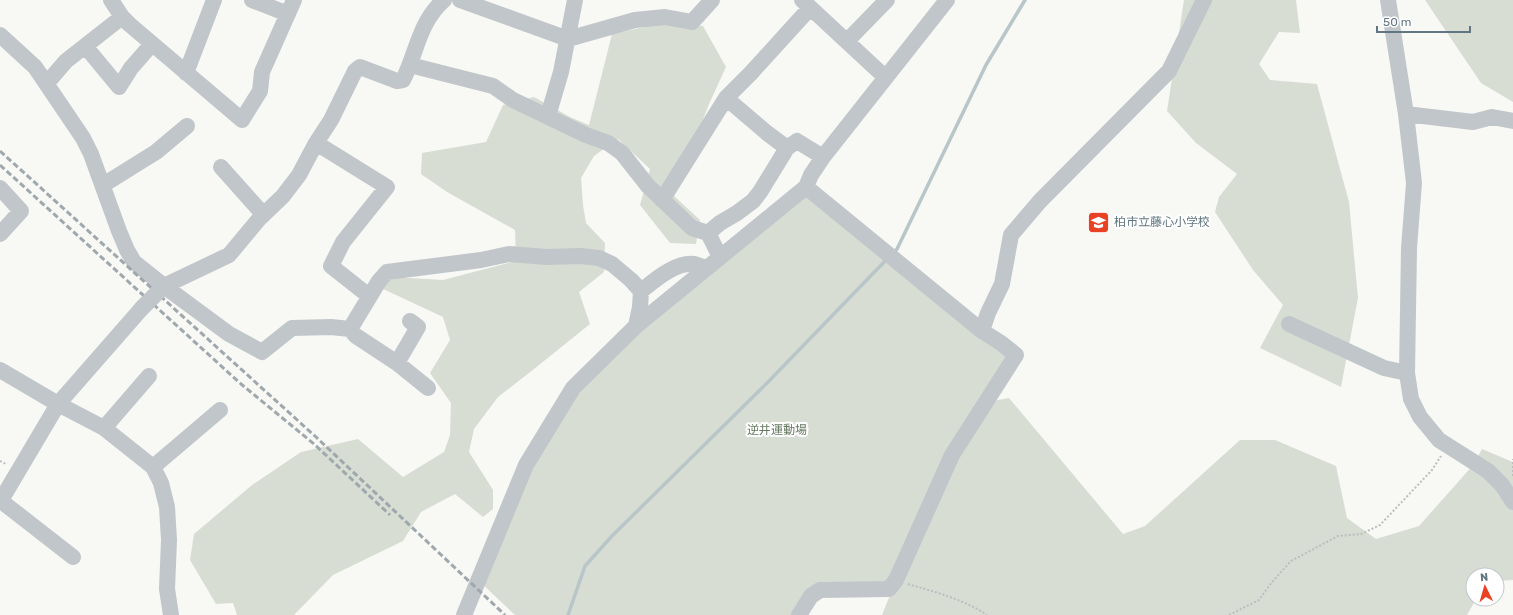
<svg xmlns="http://www.w3.org/2000/svg" width="1513" height="615" viewBox="0 0 1513 615" font-family="Rubik,'Noto Sans JP',sans-serif">
<style>
.green{fill:#d8ddd4}
.lines{fill:none;stroke-linecap:round;stroke-linejoin:round}
.stream{stroke:#b8c6c9;stroke-width:3.5}
.path{stroke:#babec0;stroke-width:2;stroke-dasharray:2 2;stroke-linecap:butt}
.minor{stroke:#c0c6c9;stroke-width:16}
.rail{stroke:#9fa8ad;stroke-width:3;stroke-dasharray:6 3;stroke-linecap:butt}
.minor-bridge{stroke:#c0c6c9;stroke-width:16}
.labels{text-anchor:middle;dominant-baseline:central;stroke-width:4;stroke-linejoin:round;paint-order:stroke}
.poi-label{font-size:12px;fill:#627681;stroke:#fff;text-anchor:start}
.park-label{font-size:12px;fill:#677961;stroke:#fff}
</style>
<rect width="100%" height="100%" fill="#f8f8f5"/>
<path class="green" d="M1184 0H1296L1300 33 1279 32 1259 64 1270 80 1317 84 1349 202 1358 298 1341 387 1260 348 1283 305 1253 270 1215 212 1219 197 1237 174 1196 143 1167 111Z
M1425 0H1513V102L1481 83Z
M663 23 703 26 726 67 709 104 674 196 700 220 696 244 670 243 640 205 650 169 618 139 594 156 581 178 583 205 586 223 605 243 604 272 579 292 590 324 529 373 498 397 474 429 469 452 493 490V509L483 517 455 494 421 512 403 541 333 575 294 615H237L233 603 216 604 190 560 194 534 252 485 301 452 358 439 403 477 444 452 450 435 451 403 430 373 450 340 443 317 381 288 393 277 443 280 516 261 515 230 447 192 421 174 422 153 486 142 503 105 534 97 572 118 589 125 612 34Z
M806 187 1008 356 982 403 1009 398 1123 534 1145 526 1240 440H1275L1336 466 1347 518 1376 539 1419 526 1474 464 1482 449 1513 462V580L1497 581V575H1473V599H1476L1467 615H882L896 580 811 596 799 615H515L478 580 573 388Z"/>
<g class="lines">
<path class="stream" d="M893 253 897 249 986 65 1025 0
M568 615 585 566 612 536 769 381 887 259"/>
<path class="path" d="M0 461 6 464
M1513 476V459
M908 584C935 592 963 599 987 615
M1229 615 1259 600 1272 582 1291 561 1338 536 1361 534 1380 525 1432 470 1441 456"/>
<path class="minor" d="M111 0 122 17 129 24 242 120 260 91 262 72 294 0
M252 0 288 14
M460 0 568 39 635 20 665 17 692 22 712 0
M802 0 885 77
M1388 0 1406 114 1414 183 1409 248 1407 373 1411 399 1420 417 1439 440 1488 471 1502 485 1513 502
M0 35 35 67 83 138 91 154 119 231 127 250 134 262 164 286 229 334 262 352 292 328 331 327 350 329
M847 41 887 0
M85 46 119 87 131 68 152 44
M410 65 493 86 513 100 586 135 608 143 622 153 648 186 692 228 708 233 720 257
M186 73 214 0
M47 83 66 61 122 17
M726 98 767 133 787 148
M1406 114 1473 122 1492 117 1513 121
M548 116 561 72 575 0
M316 143 387 187 343 242 331 266 369 296
M221 167 263 214
M103 185 156 152 187 126
M0 188 21 211 0 234
M662 200 726 98 751 73 810 8
M708 233 720 223 737 213 753 201 760 192 787 148 797 141 823 157
M159 291 164 286 229 255 259 219 283 196 299 175 316 143 331 120 355 71 360 67 397 81 403 80C417 52 419 22 444 0
M641 291C655 280 675 262 694 264 698 265 703 267 707 268
M410 321 418 327 397 363 356 336 350 329 379 281 387 272 481 260 509 254 547 257 580 256 599 258 612 264 631 280 641 291 640 307 636 326
M1289 324 1384 368 1407 373
M982 331 988 313 1002 284 1011 235 1040 201 1169 71 1204 0
M397 363 428 388
M0 370 58 404 104 428 153 467 161 483 167 507 169 540 167 589 171 615
M104 428 149 376
M153 467 220 410
M1 501 73 557
M0 502 58 404 142 308
M464 615 526 465 573 388 636 326 806 187 811 175 823 157 947 0
M799 615 811 596 820 590 889 589 896 580 952 455 1016 355 1001 343 982 331 806 187"/>
<path class="rail" d="M0 151 316 437 505 615
M0 165 241 384 314 444 390 515"/>
<path class="minor-bridge" d="M142 308 159 291"/>
</g>
<defs>
<symbol id="school-square" viewBox="-11 -11 22 22"><rect x="-9" y="-9" width="18" height="18" rx="4" fill="#e94123" stroke="#fff"/><path d="M0-5L7-2L0 1L-7-2ZM-4 1L0 2.5L4 1V4Q0 6-4 4Z" fill="#fff"/></symbol>
</defs>
<g fill-rule="evenodd">
<use href="#school-square" x="1086" y="210" width="25" height="25"/>
</g>
<g class="labels">
<g class="poi-label">
<text x="1114" y="222">柏市立藤心小学校</text>
</g>
<g class="park-label">
<text x="777" y="430">逆井運動場</text>
</g>
</g>
<g transform="translate(1485 587) rotate(355)"><circle r="19" fill="#ffffff" stroke="#c0c8cd"/>
<path d="M0-3L7 15L0 10L-7 15Z" fill="#e94123"/>
<text y="-6" font-size="11" font-weight="bold" text-anchor="middle" fill="#627681">N</text>
</g>
<path d="M1377 26v6h93v-6" fill="none" stroke="#627681" stroke-width="2"/>
<text x="1383" y="26" font-size="12" fill="#627681" stroke="#ffffff" stroke-width="3" paint-order="stroke">50 m</text>
</svg>
